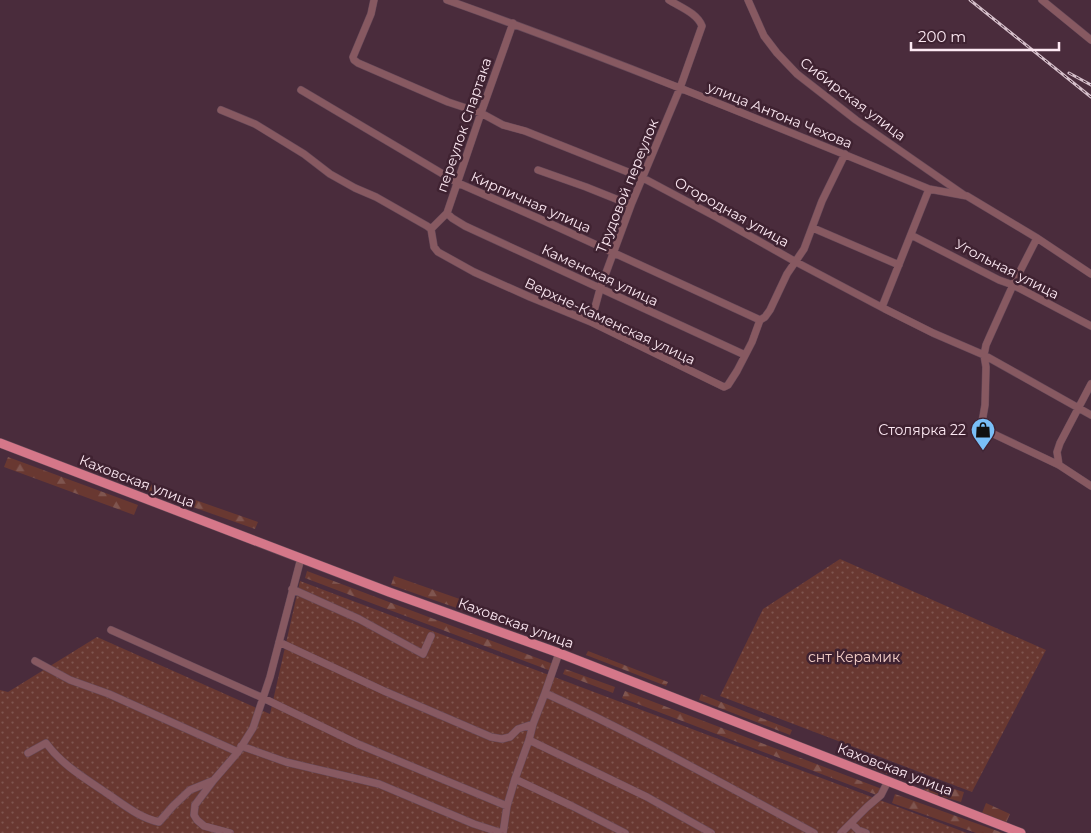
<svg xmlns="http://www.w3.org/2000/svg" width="1091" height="833" viewBox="0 0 1091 833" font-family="Montserrat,sans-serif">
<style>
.forest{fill:url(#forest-firs)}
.garden{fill:url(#garden-dots)}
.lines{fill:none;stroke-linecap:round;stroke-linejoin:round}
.minor-casing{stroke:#674a59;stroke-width:8}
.major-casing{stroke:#674a59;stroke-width:10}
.minor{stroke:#875961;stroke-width:7}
.major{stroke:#d57789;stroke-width:9}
.rail-casing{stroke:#d5bfca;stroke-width:3}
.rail{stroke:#3f2231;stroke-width:1;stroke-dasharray:4;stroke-linecap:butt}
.labels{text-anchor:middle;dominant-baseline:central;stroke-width:5;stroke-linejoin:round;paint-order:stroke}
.street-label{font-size:14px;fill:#fde9f3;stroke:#3f2231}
.poi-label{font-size:14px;fill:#fde9f3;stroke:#3f2231;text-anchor:end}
.park-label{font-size:14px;fill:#f4cfc8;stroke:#3f2231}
</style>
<defs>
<pattern id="forest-firs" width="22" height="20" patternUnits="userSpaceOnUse" patternTransform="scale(1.25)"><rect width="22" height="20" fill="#693831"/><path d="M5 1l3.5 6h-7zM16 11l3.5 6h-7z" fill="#7f554f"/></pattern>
<pattern id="garden-dots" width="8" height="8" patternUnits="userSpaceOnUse" patternTransform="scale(1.25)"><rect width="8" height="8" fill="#693831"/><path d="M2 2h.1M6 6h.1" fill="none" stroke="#7f554f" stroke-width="1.8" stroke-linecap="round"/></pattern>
</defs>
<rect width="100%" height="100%" fill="#4a2c3c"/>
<path class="forest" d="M8 457 138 505 134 515 4 467Z
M107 469 258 522 255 529 105 476Z
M307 571 553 664 551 671 305 578Z
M394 576 474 604 471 613 391 585Z
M588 651 668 682 666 686 586 655Z
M565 669 615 687 613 693 563 674Z
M625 691 882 789 879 796 622 698Z
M701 694 792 730 790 735 699 700Z
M845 748 890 767 887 774 842 756Z
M927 781 964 792 961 802 924 791Z
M895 794 1003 833H976L892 803Z
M986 803 1010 814 1006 823 982 813Z"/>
<path class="garden" d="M840 559 1046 650 972 792 720 696 763 609Z
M300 581 967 833H0V690L8 692 97 637 270 714Z"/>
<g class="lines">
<defs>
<path id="minor" d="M374 0 371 14 353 57 354 60 358 63 448 102 481 113 503 125 525 131 643 178 718 218 796 262 885 309 933 333 984 355 1091 415
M447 0C610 58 770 124 929 189L967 196 1037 238 1091 274
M748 0 764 36 777 53 797 74 856 120 964 195
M1042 0 1091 40
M301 90 458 183 540 219 760 320
M221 110 255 124 304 154 330 174 355 188 376 197 427 226 431 229
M538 170 586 187 631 205
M447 213 452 218 465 226 745 355
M813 228 899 265
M431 229 434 247 438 252 474 272 530 297 591 322 724 387 728 385 737 371 752 342 760 320
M431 229 447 213 481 113 513 23
M911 235 999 280 1013 285 1091 326
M1037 238 1013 285 990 336 986 345 984 355 986 367 985 405 981 428 1059 465 1091 486
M882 307 929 189
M760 320 765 317 770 310 787 274 804 249 822 201 845 154
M591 322 600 289 631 205 680 88 702 26C697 13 680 7 669 0
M1059 465 1057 452 1060 443 1091 384
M292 589 359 619 423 654 431 636
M111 630 263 698 358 744 507 806
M279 642 384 691 491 737 502 739 510 737 518 729 533 724
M35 661 70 680 109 694 238 752
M545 693C637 735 725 785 814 833
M529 740 647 797 711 833
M241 746 286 762 379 784 474 824 502 833
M28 753 46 743C62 765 86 779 108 794 124 805 140 818 159 822L173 806 190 790 212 781
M515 779 572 806 625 833
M851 823 858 830 866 833
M230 833 204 826 197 820 194 815 195 805 213 781 238 752 253 728 270 677 301 558
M503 833 507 806 515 779 529 740 533 724 545 693 559 653
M841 833 867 807 881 795 888 781"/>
<path id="major" d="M0 443 389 592 559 653 1021 833"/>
</defs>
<use href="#minor" class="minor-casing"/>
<use href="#major" class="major-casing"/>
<use href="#minor" class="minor"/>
<use href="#major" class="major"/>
<defs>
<path id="rail" d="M970 0 1091 97
M1069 73 1091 85"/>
</defs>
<use href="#rail" class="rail-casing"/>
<use href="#rail" class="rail"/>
</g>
<defs>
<symbol id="shop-pin" viewBox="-11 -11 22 30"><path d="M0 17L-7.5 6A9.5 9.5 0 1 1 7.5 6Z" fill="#79bff8" stroke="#3f2231"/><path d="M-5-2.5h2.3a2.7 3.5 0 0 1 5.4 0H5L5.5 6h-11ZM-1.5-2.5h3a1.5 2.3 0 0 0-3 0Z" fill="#111"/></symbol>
</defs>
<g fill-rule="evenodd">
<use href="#shop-pin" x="969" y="416" width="28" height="38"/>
</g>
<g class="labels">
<g class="street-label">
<text transform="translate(853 99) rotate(37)">Сибирская улица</text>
<text transform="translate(780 115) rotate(22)">улица Антона Чехова</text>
<text transform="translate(464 125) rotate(-71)">переулок Спартака</text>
<text transform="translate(627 186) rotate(-68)">Трудовой переулок</text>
<text transform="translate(531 202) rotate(24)">Кирпичная улица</text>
<text transform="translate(732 212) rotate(29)">Огородная улица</text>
<text transform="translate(1007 269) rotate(27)">Угольная улица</text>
<text transform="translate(600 275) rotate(25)">Каменская улица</text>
<text transform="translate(610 321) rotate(25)">Верхне-Каменская улица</text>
<text transform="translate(137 481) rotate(21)">Каховская улица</text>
<text transform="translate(516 623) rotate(20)">Каховская улица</text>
<text transform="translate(895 769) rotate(21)">Каховская улица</text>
</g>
<g class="poi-label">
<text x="966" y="430">Столярка 22</text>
</g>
<g class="park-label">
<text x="854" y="657">снт Керамик</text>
</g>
</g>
<path d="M911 42v8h148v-8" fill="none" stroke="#fde9f3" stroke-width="2.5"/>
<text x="918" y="42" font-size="15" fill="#fde9f3" stroke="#3f2231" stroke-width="4" paint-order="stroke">200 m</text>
</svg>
